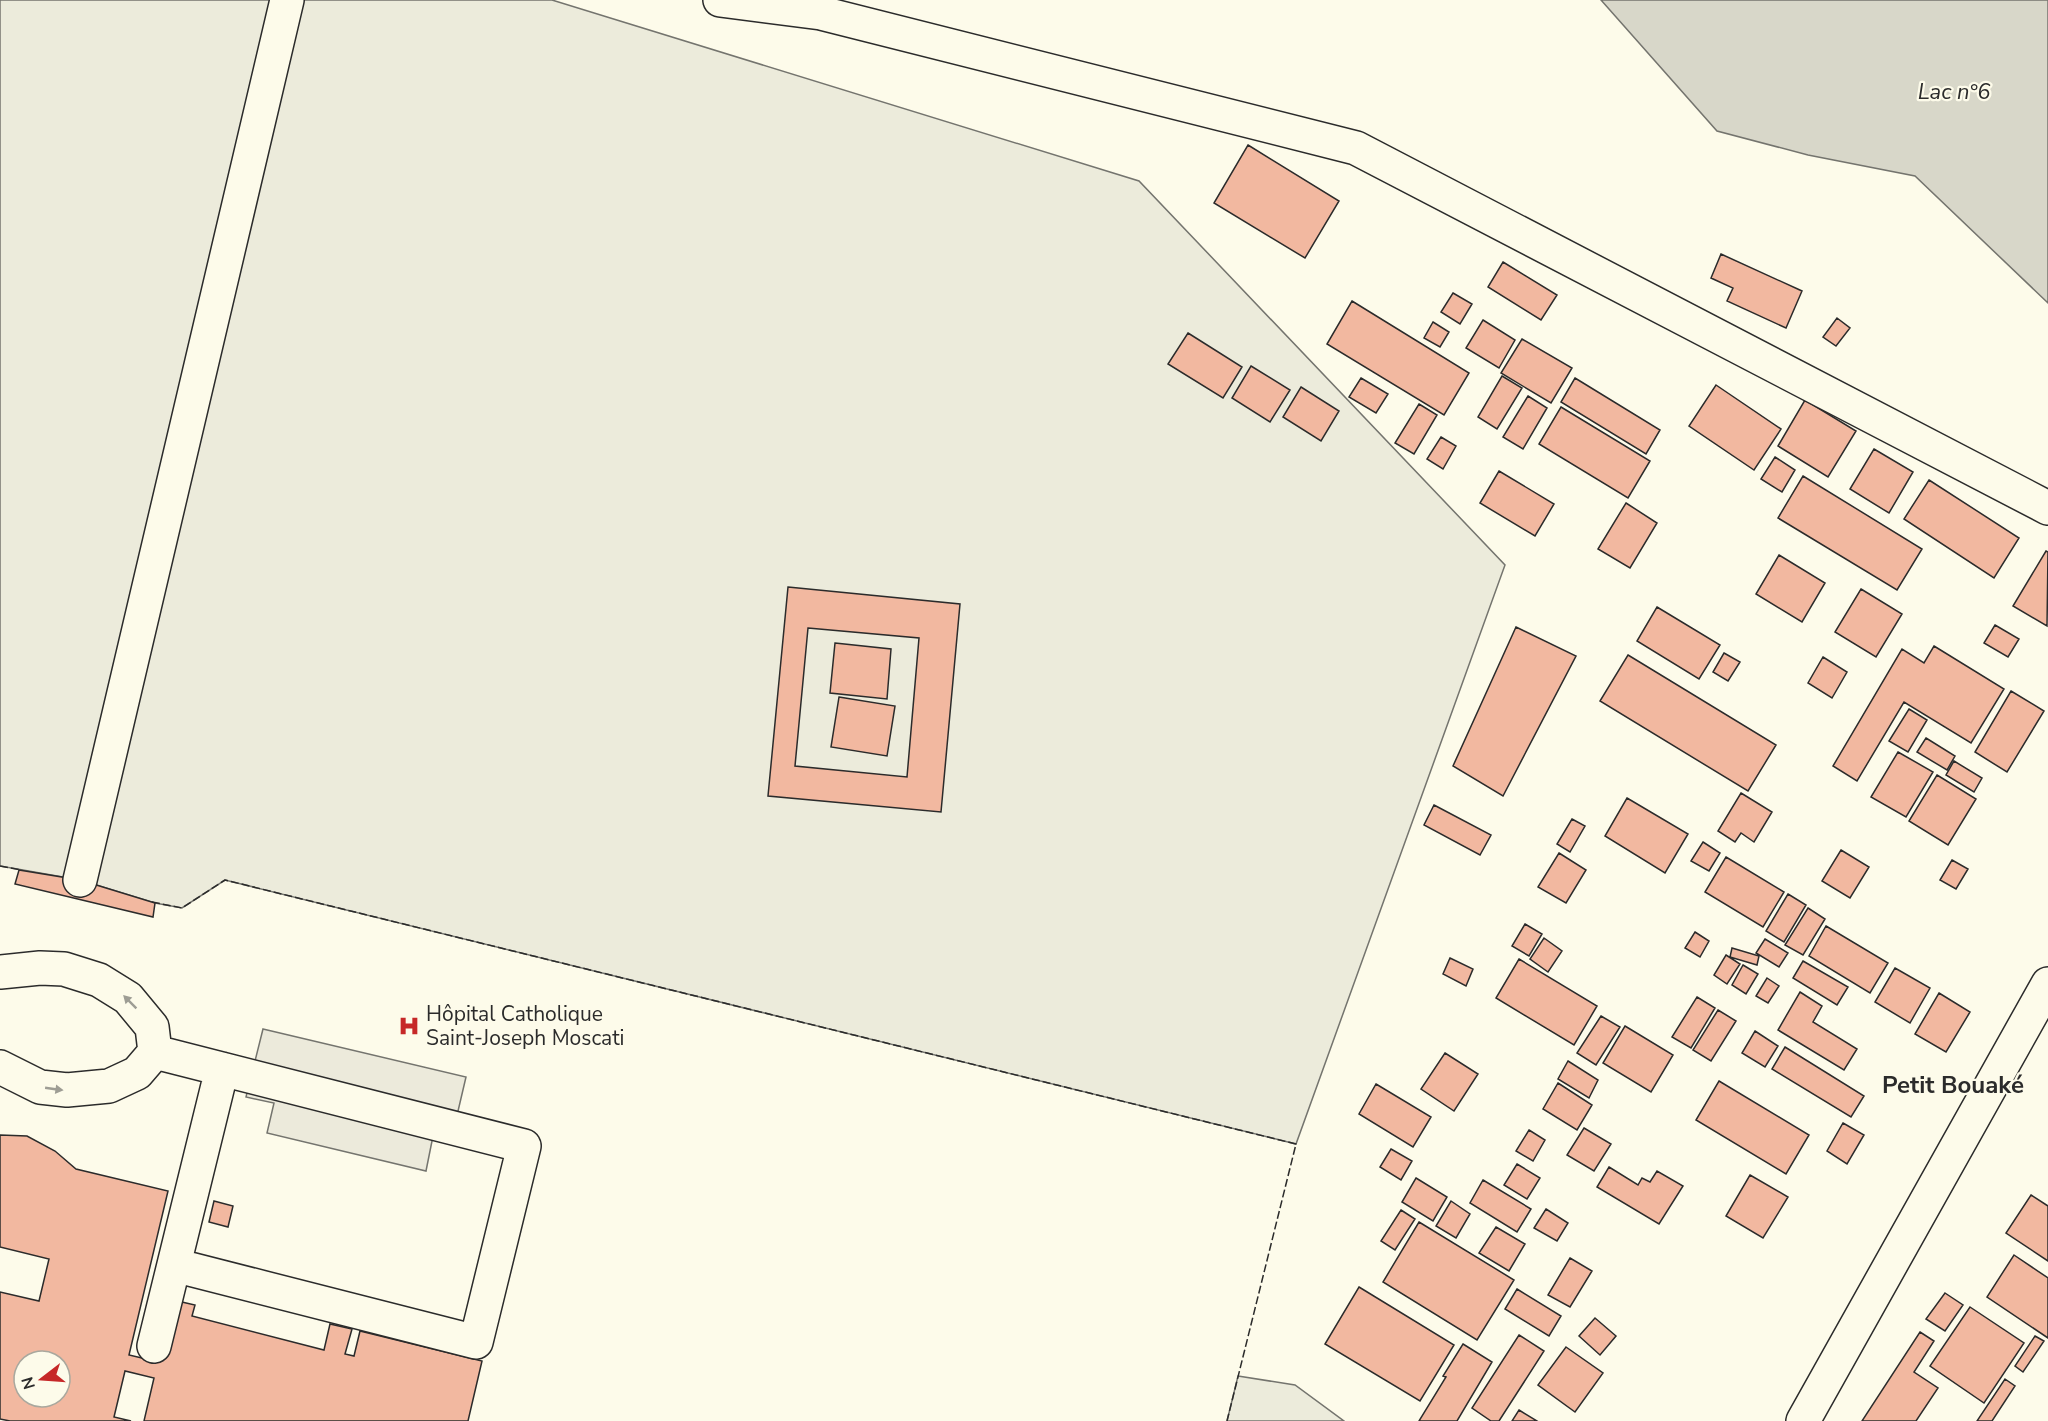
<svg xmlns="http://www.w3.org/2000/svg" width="2048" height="1421" viewBox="0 0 2048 1421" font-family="'Nunito Sans',sans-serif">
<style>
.green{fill:#ecebdb;stroke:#74746e;stroke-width:1.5}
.parking{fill:#eceadb;stroke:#74746e;stroke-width:1.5}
.water{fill:#d8d7c9;stroke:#74746e;stroke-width:1.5}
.building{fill:#f2b8a0;stroke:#2b2b2b;stroke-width:1.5;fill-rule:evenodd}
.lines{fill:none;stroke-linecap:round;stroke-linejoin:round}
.minor-casing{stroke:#2b2b2b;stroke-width:36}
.minor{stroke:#fdfbea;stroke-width:33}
.fence{stroke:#2b2b2b;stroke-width:1.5;stroke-dasharray:8 3;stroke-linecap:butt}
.oneway{fill:#9e9d94}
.labels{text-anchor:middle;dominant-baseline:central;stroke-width:4.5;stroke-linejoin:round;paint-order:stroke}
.poi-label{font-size:21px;fill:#2b2b2b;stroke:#fdfbea;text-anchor:start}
.water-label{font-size:22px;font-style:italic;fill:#2b2b2b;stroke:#fdfbea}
.quarter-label{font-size:24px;font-weight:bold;fill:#2b2b2b;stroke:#fdfbea}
</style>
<rect width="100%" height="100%" fill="#fdfbea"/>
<path class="green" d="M0 0H552L1139 181 1505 565 1296 1144 225 880 182 908 155 903 80 880 0 866Z
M1238 1376 1295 1385 1344 1421H1227Z"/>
<path class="parking" d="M263 1029 466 1077 451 1141 433 1136 426 1171 267 1133 274 1103 246 1097Z"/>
<path class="water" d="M1601 0H2048V303L1915 176 1808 155 1717 131Z"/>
<path class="building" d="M1248 145 1339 201 1305 258 1214 203Z
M1721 254 1802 291 1786 328 1727 301 1733 288 1711 278Z
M1503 262 1557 295 1541 320 1488 287Z
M1453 293 1472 304 1460 324 1441 312Z
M1352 301 1469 373 1444 415 1327 344Z
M1837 318 1850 328 1836 346 1823 337Z
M1483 320 1515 340 1499 368 1466 348Z
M1433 322 1449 332 1440 347 1424 338Z
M1188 333 1242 367 1223 398 1168 364Z
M1522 339 1572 368 1551 403 1501 373Z
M1251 366 1290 390 1270 422 1232 398Z
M1502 376 1522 388 1497 429 1478 417Z
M1361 378 1388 394 1376 413 1349 397Z
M1575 378 1660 430 1646 454 1561 402Z
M1716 385 1781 429 1754 470 1689 426Z
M1301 387 1339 411 1321 441 1283 417Z
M1528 396 1547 408 1523 449 1503 437Z
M1805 400 1856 431 1828 477 1778 446Z
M1419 404 1437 415 1414 454 1395 443Z
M1561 407 1650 461 1628 498 1539 444Z
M1441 437 1456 446 1443 469 1427 459Z
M1874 449 1913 472 1889 513 1850 489Z
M1775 457 1795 470 1782 492 1761 479Z
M1499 471 1554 504 1535 536 1480 503Z
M1803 476 1922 549 1897 590 1778 518Z
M1929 480 2019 538 1994 578 1904 519Z
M1626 503 1657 523 1630 568 1598 549Z
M2046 551 2048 552 2047 626 2013 606Z
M1779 555 1825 583 1802 622 1756 594Z
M788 587 960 604 941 812 768 796ZM808 628 919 638 907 777 795 766Z
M1861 589 1902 614 1876 657 1835 632Z
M1657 607 1720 645 1699 679 1637 641Z
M1995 625 2019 639 2008 657 1984 643Z
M1516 627 1576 656 1503 796 1453 766Z
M835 643 891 649 887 699 830 693Z
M1934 646 2004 689 1971 743 1904 702 1857 781 1833 766 1902 649 1924 663Z
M1724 653 1740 662 1728 681 1713 672Z
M1628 655 1776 745 1748 791 1600 701Z
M1823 657 1847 672 1832 698 1808 683Z
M2011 691 2044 711 2007 772 1975 752Z
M839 697 895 706 887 756 831 747Z
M1909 709 1927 720 1908 752 1889 741Z
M1926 738 1955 756 1947 770 1917 752Z
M1898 752 1933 772 1906 817 1871 797Z
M1954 761 1982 778 1974 792 1946 775Z
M1937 775 1976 799 1948 845 1909 821Z
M1741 793 1772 812 1754 842 1741 833 1735 842 1718 831Z
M1627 798 1688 834 1665 873 1605 836Z
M1434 805 1491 835 1480 855 1424 825Z
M1572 819 1585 826 1570 852 1557 844Z
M1703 842 1720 853 1709 871 1691 861Z
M1841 850 1869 867 1850 898 1822 881Z
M1559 853 1586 870 1566 903 1538 887Z
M1726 857 1784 892 1763 927 1705 892Z
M1952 860 1968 869 1956 889 1940 880Z
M19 870 80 880 155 903 153 917 15 884Z
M1788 894 1806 905 1784 942 1766 931Z
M1808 908 1825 919 1803 955 1785 945Z
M1525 924 1542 934 1529 956 1512 946Z
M1826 926 1888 963 1870 993 1809 956Z
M1695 932 1709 941 1700 957 1685 948Z
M1544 938 1562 951 1548 972 1530 959Z
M1765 939 1788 953 1779 967 1756 953Z
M1732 948 1759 956 1757 965 1730 957Z
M1726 955 1740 964 1727 984 1714 975Z
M1450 958 1473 969 1466 986 1443 974Z
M1519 959 1597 1006 1574 1045 1496 998Z
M1803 961 1848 987 1837 1005 1793 978Z
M1743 965 1758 974 1746 994 1732 985Z
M1895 968 1930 988 1910 1023 1875 1002Z
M1767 978 1779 986 1768 1003 1756 996Z
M1800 992 1822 1006 1813 1022 1857 1049 1844 1070 1778 1030Z
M1939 993 1970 1012 1946 1052 1915 1034Z
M1697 997 1715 1008 1691 1048 1672 1037Z
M1718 1010 1736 1021 1711 1061 1693 1050Z
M1601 1016 1620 1027 1596 1065 1577 1053Z
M1625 1026 1673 1055 1651 1092 1603 1063Z
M1755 1031 1778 1046 1765 1067 1742 1053Z
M1785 1047 1864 1096 1851 1117 1772 1069Z
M1445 1053 1478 1074 1454 1111 1421 1089Z
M1568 1061 1598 1080 1589 1098 1558 1079Z
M1719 1081 1809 1135 1786 1174 1696 1120Z
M1558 1083 1592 1105 1577 1130 1543 1109Z
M1376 1084 1431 1117 1413 1147 1359 1114Z
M1843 1123 1864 1135 1847 1164 1827 1151Z
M1584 1128 1611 1144 1594 1171 1567 1155Z
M1529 1130 1545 1140 1533 1161 1516 1151Z
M0 1135 27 1136 55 1151 76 1169 168 1191 129 1355 159 1362 173 1300 195 1305 192 1316 324 1350 330 1324 352 1329 345 1354 354 1356 360 1331 482 1361 468 1421H144L154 1378 125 1371 114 1417 131 1421H10L0 1419V1292L39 1301 49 1259 0 1247ZM24 1361H60V1397H24Z
M1391 1149 1412 1161 1401 1180 1380 1167Z
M1517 1164 1540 1178 1527 1199 1504 1185Z
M1609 1167 1638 1185 1642 1178 1650 1182 1657 1171 1683 1186 1659 1224 1597 1187Z
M1750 1175 1788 1197 1763 1238 1726 1216Z
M1416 1178 1447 1197 1433 1221 1402 1202Z
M1483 1180 1531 1209 1517 1232 1470 1203Z
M2031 1195 2048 1206V1261L2006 1233Z
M214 1201 233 1206 228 1227 209 1222Z
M1451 1201 1470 1214 1456 1238 1436 1226Z
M1546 1209 1568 1223 1557 1241 1534 1228Z
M1401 1210 1415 1219 1395 1250 1381 1241Z
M1419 1222 1514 1280 1477 1340 1383 1282Z
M1496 1227 1525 1244 1509 1271 1479 1253Z
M2014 1255 2048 1278V1338L1987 1297Z
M1570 1258 1592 1271 1570 1307 1548 1295Z
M1359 1287 1454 1345 1420 1401 1325 1344Z
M1517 1289 1561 1316 1549 1336 1505 1309Z
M1945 1293 1963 1305 1945 1331 1926 1319Z
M1970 1307 2024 1343 1984 1403 1930 1366Z
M1595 1318 1616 1336 1600 1355 1579 1336Z
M1920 1332 1934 1341 1914 1372 1938 1388 1916 1421H1862Z
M1519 1335 1544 1351 1499 1421H1491L1472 1408Z
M2035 1336 2044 1341 2023 1372 2015 1366Z
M1463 1344 1492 1362 1457 1421H1419L1446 1377 1443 1376Z
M1566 1347 1603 1373 1575 1412 1538 1385Z
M2005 1379 2015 1386 1992 1421H1977Z
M1519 1410 1537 1421H1512Z"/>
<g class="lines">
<defs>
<path id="minor" d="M720 0 821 13 1356 148 2048 508
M80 880 287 0
M0 972 40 968 64 969 99 980 128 998 152 1027 155 1052 137 1073 109 1086 67 1090 40 1087 0 1067
M155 1052 524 1146 476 1342 174 1265
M154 1346 222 1069
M1803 1421 2048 984"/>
</defs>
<use href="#minor" class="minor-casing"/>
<use href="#minor" class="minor"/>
<path class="fence" d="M0 866 21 870
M152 902 182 908 225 880 1296 1144 1227 1421"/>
</g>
<defs><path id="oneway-solid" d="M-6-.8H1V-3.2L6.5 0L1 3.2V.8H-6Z" transform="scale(1.5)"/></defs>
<g class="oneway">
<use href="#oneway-solid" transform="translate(130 1002) rotate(-135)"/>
<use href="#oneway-solid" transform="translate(54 1089) rotate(8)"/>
</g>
<defs>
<symbol id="hospital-bare" viewBox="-9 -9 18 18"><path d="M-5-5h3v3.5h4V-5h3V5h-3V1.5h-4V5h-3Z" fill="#c62828" stroke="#fdfbea" stroke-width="2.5" paint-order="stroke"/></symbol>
</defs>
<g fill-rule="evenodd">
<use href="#hospital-bare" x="394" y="1011" width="30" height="30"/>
</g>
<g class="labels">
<g class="poi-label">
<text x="426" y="1014">Hôpital Catholique<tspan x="426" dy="24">Saint-Joseph Moscati</tspan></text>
</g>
<g class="water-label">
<text x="1954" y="92">Lac n°6</text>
</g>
<g class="quarter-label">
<text x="1953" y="1085">Petit Bouaké</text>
</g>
</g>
<g transform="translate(42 1379) rotate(253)"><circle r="28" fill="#fdfbea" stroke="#a9a89e" stroke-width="1.5"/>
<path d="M0-4.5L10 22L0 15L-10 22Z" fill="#c62828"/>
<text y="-9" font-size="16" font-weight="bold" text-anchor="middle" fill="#2b2b2b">N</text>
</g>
</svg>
